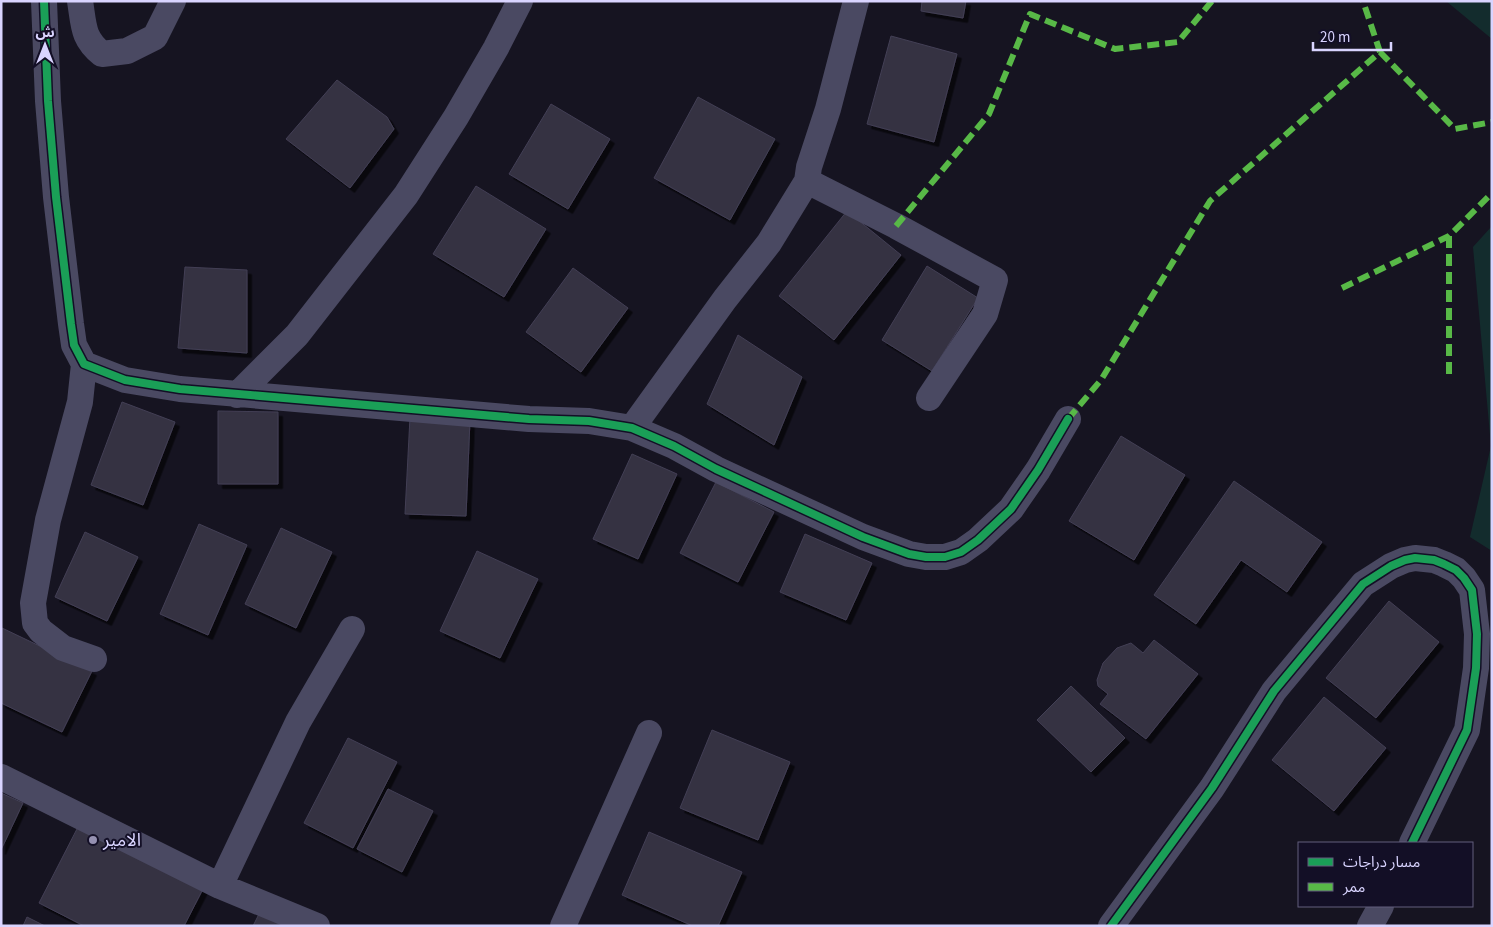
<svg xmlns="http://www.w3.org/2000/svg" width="1493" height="927" viewBox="0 0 1493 927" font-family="'Source Sans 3','Noto Sans Arabic',sans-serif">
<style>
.green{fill:#132c2d}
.building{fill:#343243;stroke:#433f54;filter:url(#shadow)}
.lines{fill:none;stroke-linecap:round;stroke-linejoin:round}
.street{stroke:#4a4962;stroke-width:26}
.quiet{stroke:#58b947;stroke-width:6;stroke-dasharray:12 6;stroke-linecap:butt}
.cycleway-casing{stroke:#130f26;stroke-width:11}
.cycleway{stroke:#1a9f57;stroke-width:8}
.poi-dot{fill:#9591b1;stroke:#130f26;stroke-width:2}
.labels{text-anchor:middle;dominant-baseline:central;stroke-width:4;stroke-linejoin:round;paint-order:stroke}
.poi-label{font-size:18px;fill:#d9d4ff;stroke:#130f26;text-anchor:start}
</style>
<defs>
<filter id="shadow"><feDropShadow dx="4.5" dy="4.5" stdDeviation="0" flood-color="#0009"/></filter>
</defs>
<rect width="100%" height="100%" fill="#161421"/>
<path class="green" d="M1446 1H1492V39Z
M1492 226V551L1470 537 1491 446 1473 247Z"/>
<path class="building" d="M922 1H966L963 18 921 11Z
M891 36 957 54 934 142 867 124Z
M337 80 387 117 394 129 350 188 286 139Z
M698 97 775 139 730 220 654 178Z
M551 104 610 139 568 209 509 174Z
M476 186 546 229 504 297 433 254Z
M847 211 901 255 834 340 779 296Z
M927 266 978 298 932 371 882 340Z
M185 267 247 270V353L178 348Z
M573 268 628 308 581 372 526 332Z
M738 335 802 377 774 445 707 404Z
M122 402 175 422 143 505 91 485Z
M218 411 278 412V484H218Z
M410 417 470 420 466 516 405 514Z
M1121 436 1185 475 1134 560 1069 521Z
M632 454 677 474 638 559 593 539Z
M1234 481 1322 542 1287 592 1241 560 1196 624 1154 595Z
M716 482 774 512 738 582 680 553Z
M199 524 247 545 208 635 160 614Z
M281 528 332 552 296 628 245 604Z
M85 532 138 557 107 621 55 597Z
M805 534 872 563 846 620 780 592Z
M477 551 538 579 500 658 440 631Z
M1389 601 1439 642 1376 718 1326 678Z
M2 628 92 671 62 732 1 703Z
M1154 640 1198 674 1146 739 1100 704 1108 694 1098 686 1097 680 1103 663 1117 648 1131 643 1143 653Z
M1071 686 1125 738 1091 772 1037 720Z
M1324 697 1386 748 1334 811 1272 760Z
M712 730 790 762 758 840 680 808Z
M348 738 397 762 353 848 304 823Z
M388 789 433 811 402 872 357 849Z
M1 793 23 803 1 850Z
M79 825 203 889 184 926H84L39 903Z
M649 832 742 872 718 926H693L622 895Z
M260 912 288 926H253Z
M27 917 45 926H23Z"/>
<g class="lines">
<path class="street" d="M44 1 48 101 56 197 71 324 74 345 84 364 125 380 180 389 529 419 589 421 632 428 674 446 716 469 863 537 909 554 926 557H945L961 552 978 540 1011 509 1038 470 1068 419
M80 1C84 25 82 38 102 54L127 51 155 37 173 1
M807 181 896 226 995 280 985 314 929 398
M84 364 80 402 48 520 33 603 35 623 41 631 63 648 94 659
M237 395 297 335 406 195 456 117 496 48 520 1
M632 428 725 299 769 243 807 181 809 167 828 109 856 1
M1 777 220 886 317 926
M220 886 298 722 352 629
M563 926 649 733
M1111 926 1212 788 1274 691 1363 584 1391 566 1405 560 1415 558 1434 560 1444 564 1456 570 1464 578 1472 590 1477 634 1476 668 1467 730 1412 843
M1370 926 1381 906"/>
<path class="quiet" d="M1380 52 1455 129 1492 122
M896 226 989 114 1030 14 1115 49 1178 42 1212 1
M1449 236V377
M1342 288 1449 236 1492 193
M1068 419 1101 380 1210 201 1380 52 1363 1"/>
<defs>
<path id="cycleway" d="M44 1 48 101 56 197 71 324 74 345 84 364 125 380 180 389 529 419 589 421 632 428 674 446 716 469 863 537 909 554 926 557H945L961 552 978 540 1011 509 1038 470 1068 419
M1111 926 1212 788 1274 691 1363 584 1391 566 1405 560 1415 558 1434 560 1444 564 1456 570 1464 578 1472 590 1477 634 1476 668 1467 730 1412 843"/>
</defs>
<use href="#cycleway" class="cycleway-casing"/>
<use href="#cycleway" class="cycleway"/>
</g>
<circle class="poi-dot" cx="93" cy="840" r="5"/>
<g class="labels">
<g class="poi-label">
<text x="103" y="840">الامير</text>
</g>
</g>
<rect width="1493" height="927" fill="none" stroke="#d9d4ff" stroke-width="5"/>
<rect x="1298" y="842" width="175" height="65" fill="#130f26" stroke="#625e7d"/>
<rect x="1308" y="858" width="25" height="8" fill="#1a9f57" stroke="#625e7d"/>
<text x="1343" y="867" font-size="15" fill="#d9d4ff">مسار دراجات</text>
<rect x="1308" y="883" width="25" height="8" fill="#58b947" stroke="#625e7d"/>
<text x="1343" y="892" font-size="15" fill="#d9d4ff">ممر</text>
<g transform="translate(45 45)" stroke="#130f26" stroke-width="4" paint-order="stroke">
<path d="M0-4L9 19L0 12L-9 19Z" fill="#d9d4ff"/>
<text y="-8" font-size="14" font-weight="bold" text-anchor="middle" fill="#d9d4ff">ش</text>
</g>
<path d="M1313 42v8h78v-8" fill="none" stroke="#d9d4ff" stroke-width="2.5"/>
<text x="1320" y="42" font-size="15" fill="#d9d4ff" stroke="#130f26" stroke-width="4" paint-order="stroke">20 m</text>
</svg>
